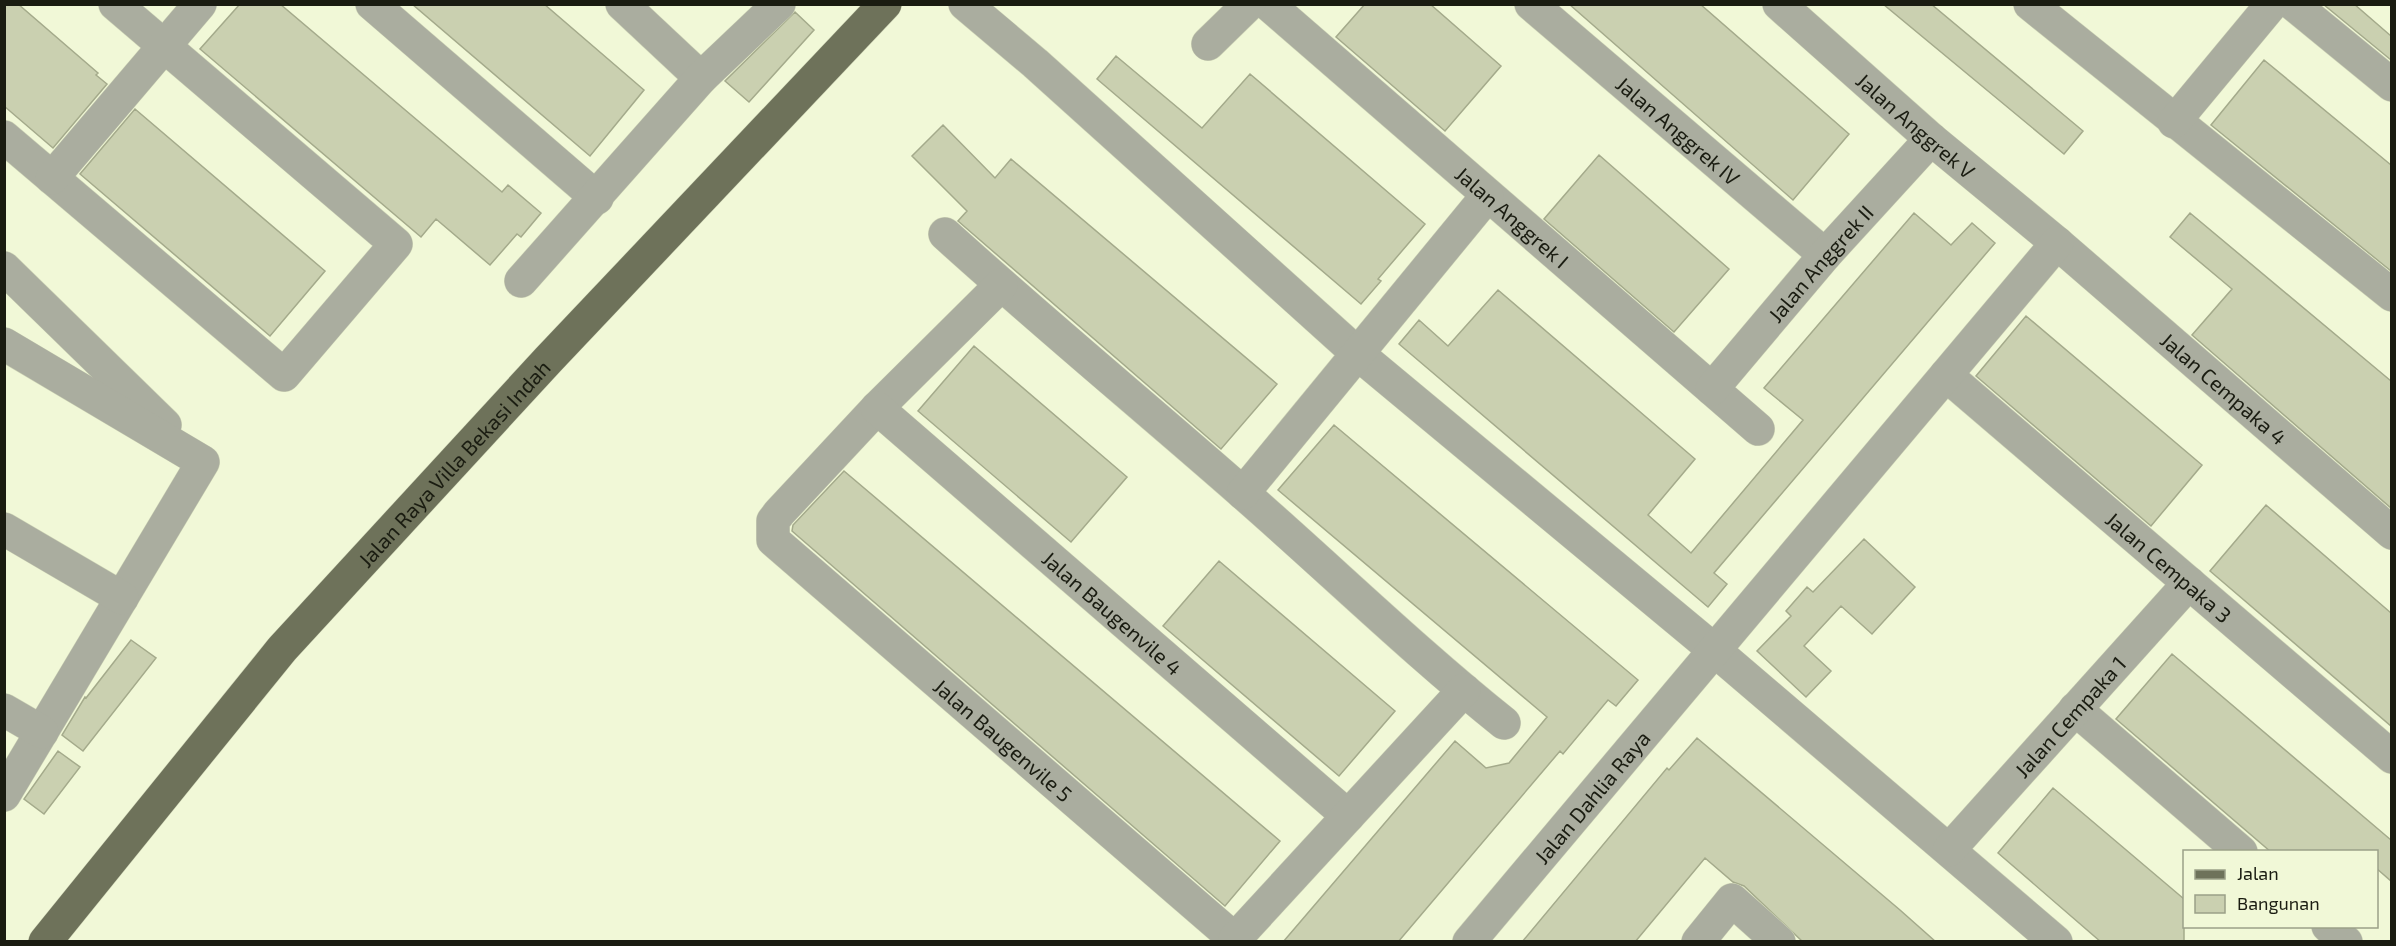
<svg xmlns="http://www.w3.org/2000/svg" width="2396" height="946" viewBox="0 0 2396 946" font-family="'Exo 2',sans-serif">
<style>
.building{fill:#cad0b0;stroke:#a4aa8b;stroke-width:1.5}
.lines{fill:none;stroke-linecap:round;stroke-linejoin:round}
.minor-casing{stroke:#cfd5b7;stroke-width:34}
.major-casing{stroke:#cfd5b7;stroke-width:34}
.minor{stroke:#aaad9f;stroke-width:33}
.major{stroke:#6e725a;stroke-width:33}
.labels{text-anchor:middle;dominant-baseline:central;stroke-width:4.5;stroke-linejoin:round;paint-order:stroke}
.street-label{font-size:21px;fill:#1a1c11;stroke:#f1f8d7}
</style>
<rect width="100%" height="100%" fill="#f1f8d7"/>
<path class="building" d="M4 4H18L98 73 96 75 107 84 53 148 4 106Z
M240 4H280L502 192 508 185 541 213 521 237 517 234 490 265 436 219 421 237 200 49Z
M412 4H544L644 90 590 156Z
M1365 4H1430L1501 66 1445 131 1336 37Z
M1569 4H1700L1849 134 1793 200Z
M1883 4H1931L2083 131 2064 154Z
M2323 4H2354L2391 36V60Z
M795 12 814 30 749 102 725 81Z
M1116 56 1202 128 1250 74 1425 224 1378 279 1381 281 1361 304 1097 79Z
M2264 60 2391 165V271L2211 125Z
M135 109 325 271 270 336 80 174Z
M943 125 995 178 1011 159 1277 384 1221 449 958 221 967 211 912 156Z
M1599 155 1729 269 1674 332 1544 219Z
M1914 213 1951 245 1972 223 1995 243 1714 573 1727 584 1708 607 1399 344 1419 320 1448 346 1498 290 1695 459 1648 515 1691 553 1803 420 1764 388Z
M2190 213 2391 381V508L2192 335 2232 289 2170 237Z
M2026 316 2202 465 2151 526 1976 376Z
M974 346 1127 477 1071 542 918 411Z
M1334 425 1638 680 1616 706 1608 700 1563 754 1560 751 1398 942H1283L1455 741 1486 768 1509 763 1547 717 1278 490Z
M844 471 1280 841 1225 906 792 531 793 525Z
M2266 505 2391 613V726L2210 571Z
M1864 539 1915 587 1872 634 1841 606 1804 646 1831 671 1806 697 1757 651 1791 616 1786 611 1807 587 1813 592Z
M1219 561 1395 711 1339 776 1163 626Z
M131 640 156 658 83 751 62 735 85 697 86 698Z
M2172 654 2391 840V881L2376 868V852H2271L2116 719Z
M1697 738 1900 910 1936 942H1803L1744 886 1733 882 1705 858 1635 942H1522L1667 768 1669 770Z
M58 751 80 767 44 814 24 799Z
M2053 788 2184 899V942H2101L1998 853Z"/>
<g class="lines">
<defs>
<g id="minor">
<path d="M372 4 597 198"/>
<path d="M622 4 701 78"/>
<path d="M965 4 1035 63 1358 354 1713 649 2056 942"/>
<path id="s1" d="M1268 4 1758 429"/>
<path id="s2" d="M1531 4 1825 255"/>
<path id="s3" d="M1779 4 1931 139 2057 243 2392 533"/>
<path d="M2030 4 2392 295"/>
<path d="M2293 4 2392 85"/>
<path d="M1208 44 1249 4"/>
<path d="M2174 122 2272 4"/>
<path d="M4 137 284 375 396 244 115 4"/>
<path d="M52 178 200 4"/>
<path d="M945 234C1043 323 1145 407 1244 494 1331 570 1414 651 1504 723"/>
<path d="M4 268 165 425"/>
<path d="M521 281 701 78 779 4"/>
<path id="s4" d="M1001 285 877 408 779 513 773 521V540L1238 942"/>
<path d="M4 344 203 462 4 795"/>
<path id="s5" d="M1946 375 2392 757"/>
<path id="s6" d="M1712 389 1825 255 1931 139"/>
<path id="s7" d="M877 408 1348 816"/>
<path d="M1243 493 1487 196"/>
<path d="M4 529 122 598"/>
<path d="M2075 709 2241 852"/>
<path d="M4 710 42 732"/>
<path id="s8" d="M1949 850 2189 583"/>
<path d="M2328 926 2346 942"/>
<path d="M1235 939 1464 690"/>
<path id="s9" d="M1469 942 2057 243"/>
<path d="M1698 942 1732 900 1779 942"/>
</g>
<g id="major">
<path id="s10" d="M45 942 282 649 548 360 885 4"/>
</g>
</defs>
<use href="#minor" class="minor-casing"/>
<use href="#major" class="major-casing"/>
<use href="#minor" class="minor"/>
<use href="#major" class="major"/>
</g>
<g class="labels">
<g class="street-label">
<text stroke="none"><textPath href="#s3" startOffset="183">Jalan Anggrek V</textPath></text>
<text stroke="none"><textPath href="#s2" startOffset="194">Jalan Anggrek IV</textPath></text>
<text stroke="none"><textPath href="#s1" startOffset="324">Jalan Anggrek I</textPath></text>
<text stroke="none"><textPath href="#s6" startOffset="166">Jalan Anggrek II</textPath></text>
<text stroke="none"><textPath href="#s3" startOffset="588">Jalan Cempaka 4</textPath></text>
<text stroke="none"><textPath href="#s10" startOffset="630">Jalan Raya Villa Bekasi Indah</textPath></text>
<text stroke="none"><textPath href="#s5" startOffset="294">Jalan Cempaka 3</textPath></text>
<text stroke="none"><textPath href="#s7" startOffset="312">Jalan Baugenvile 4</textPath></text>
<text stroke="none"><textPath href="#s8" startOffset="180">Jalan Cempaka 1</textPath></text>
<text stroke="none"><textPath href="#s4" startOffset="652">Jalan Baugenvile 5</textPath></text>
<text stroke="none"><textPath href="#s9" startOffset="190">Jalan Dahlia Raya</textPath></text>
</g>
</g>
<rect width="2396" height="946" fill="none" stroke="#1a1c11" stroke-width="12"/>
<rect x="2183" y="850" width="195" height="78" fill="#f1f8d7" stroke="#9ba088" stroke-width="1.5"/>
<rect x="2195" y="870" width="30" height="9" fill="#6e725a" stroke="#9ba088" stroke-width="1.5"/>
<text x="2237" y="880" font-size="18" fill="#1a1c11">Jalan</text>
<rect x="2195" y="895" width="30" height="18" fill="#cad0b0" stroke="#9ba088" stroke-width="1.5"/>
<text x="2237" y="910" font-size="18" fill="#1a1c11">Bangunan</text>
</svg>
